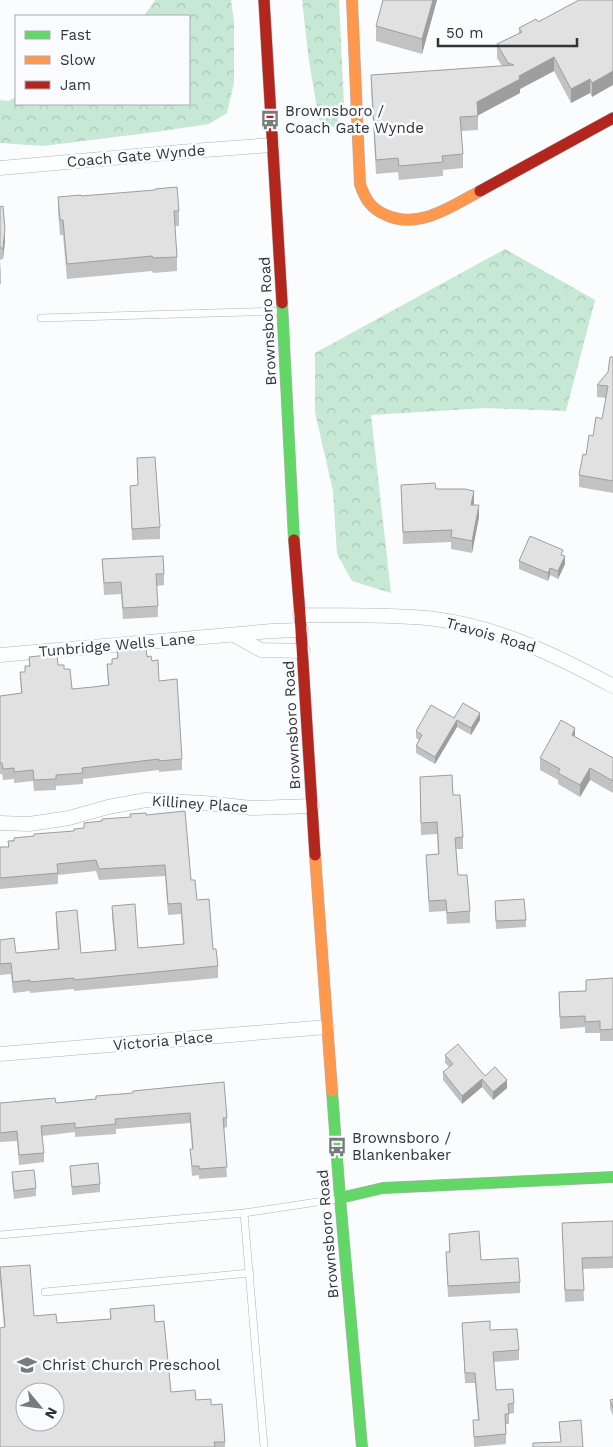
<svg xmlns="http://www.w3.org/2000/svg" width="613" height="1447" viewBox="0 0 613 1447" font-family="'Work Sans',sans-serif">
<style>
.forest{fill:url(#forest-crowns)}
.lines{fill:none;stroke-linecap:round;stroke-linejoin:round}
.lane-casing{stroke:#b1b2b4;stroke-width:8}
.street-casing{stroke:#b1b2b4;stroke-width:15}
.fast-casing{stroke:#b1b2b4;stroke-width:12}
.slow-casing{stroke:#b1b2b4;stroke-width:12}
.jam-casing{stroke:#b1b2b4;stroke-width:12}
.lane{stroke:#feffff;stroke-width:7}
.street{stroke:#feffff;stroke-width:14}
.fast{stroke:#63d668;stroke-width:11}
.slow{stroke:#ff974d;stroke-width:11}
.jam{stroke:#b3261e;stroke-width:11}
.wall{fill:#c2c2c2}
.shaded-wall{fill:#9e9e9e}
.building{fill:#e1e1e2;stroke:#9e9e9e;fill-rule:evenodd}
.labels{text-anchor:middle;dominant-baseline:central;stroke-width:5;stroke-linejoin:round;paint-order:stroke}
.poi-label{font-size:15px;fill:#333436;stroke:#f9fbff;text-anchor:start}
.street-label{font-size:15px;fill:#333436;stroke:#f9fbff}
</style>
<defs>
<pattern id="forest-crowns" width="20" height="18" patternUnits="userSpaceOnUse" patternTransform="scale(1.25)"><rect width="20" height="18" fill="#c6e8d4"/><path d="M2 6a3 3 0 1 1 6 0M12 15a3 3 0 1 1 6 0" fill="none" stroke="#abc8b7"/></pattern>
</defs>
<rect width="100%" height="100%" fill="#fafcfe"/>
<path class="forest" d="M155 0H231L234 22V83L227 113 209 124 155 132 43 146 0 143V100L9 101 16 97V104H189V16H144Z
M302 0H339L344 104 335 128 319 120 309 61Z
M505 249 595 300 566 411 485 408 371 415 391 593 352 581 337 554 333 491 315 412V353Z"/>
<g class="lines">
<defs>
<path id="lane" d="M41 318 280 311
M244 1213 264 1447
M0 1235 244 1213 337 1199
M45 1292 250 1273"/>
<path id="street" d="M0 168 192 151 272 145
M300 615C345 616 390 614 435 619 499 627 557 656 613 686
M234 635 261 650 303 651
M0 655 272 631 301 630
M0 823 29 824 69 818 108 807 146 800 204 803 252 808 312 806
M0 1054 327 1027"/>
<path id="fast" d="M282 303 294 540
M332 1091 340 1198 362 1447
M340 1198 383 1188 613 1177"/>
<path id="slow" d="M352 0 360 184C365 199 371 209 386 215 419 230 452 206 480 191
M315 855 332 1091"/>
<path id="jam" d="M264 0 282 303
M480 191 613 118
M294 540 300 615 315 855"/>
</defs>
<use href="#lane" class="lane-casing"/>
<use href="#street" class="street-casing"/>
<use href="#fast" class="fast-casing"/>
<use href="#slow" class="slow-casing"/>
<use href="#jam" class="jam-casing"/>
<use href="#lane" class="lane"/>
<use href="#street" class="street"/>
<use href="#fast" class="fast"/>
<use href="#slow" class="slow"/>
<use href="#jam" class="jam"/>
</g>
<path class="wall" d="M437 0 422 54 376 41V26Z
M578 0H613L592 97 590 93 571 103 554 71 520 89V93L478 115V130L461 131 463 154V168L443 170V176L399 180 398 172 376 174 371 89V75L502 66 497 58V44L519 33V28L538 22 578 1Z
M81 196 179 211V226H175L177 257V271L153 273 152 271 67 279 63 235H60L58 211V197Z
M0 207 5 241 3 259 0 260Z
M0 261 1 273V284H0Z
M613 357V493L579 487V475L586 455 593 436 602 419 606 398 597 397V385L608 372Z
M137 458 160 527V539L132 540 130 486H138Z
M401 485 436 489 474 502V505L479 517 472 553 451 549V542L403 544Z
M563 556 565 564 558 579 550 575 548 581 519 569V561Z
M102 559 164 574V585L157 586 158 617 123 619 121 594 104 595Z
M117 649 147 657 152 661 159 681 182 759V770L159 772V770L83 779V784L56 786V790L34 791 33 781 14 783V779L3 780 2 774H0V696L21 693 20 672H25L29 666V657L58 665 64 669 72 689 108 685 107 664H112L117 658Z
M454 718 480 720 471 735 457 727 435 764 416 753V746L419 740 416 738V731Z
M575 737 613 758V793L590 780 580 797 558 784V780L540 770V758Z
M420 777 453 795 463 837V849H456L458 875 470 911V923L447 924 446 911 429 912 426 855 438 854 437 834 421 835Z
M146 815 191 880 197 900 213 949 218 966V978L74 991V989L30 993V991L13 993 11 974 0 975V940L16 953 58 949 56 923V912L81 953 115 950 112 917V906L138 948 183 944 181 914 168 915 165 876 99 880 96 871 58 875V884L0 889V847H8V841L34 836 74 831 84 828V823L102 821Z
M495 901 526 920V927L496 929Z
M613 978V1041H600V1033H585V1027L560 1029 559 992 586 991V980Z
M445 1055 485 1076 507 1088 493 1100 482 1087 462 1104 443 1080V1072L449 1067 445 1063Z
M96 1099 227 1118V1127L224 1128 227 1177 199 1179V1175L192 1176 190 1149H192L190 1123 116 1129V1134L75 1137V1132L42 1136 44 1153V1162L19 1165 17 1141 0 1142V1103H56Z
M70 1166 100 1184V1192L72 1195Z
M12 1172 36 1188V1196L14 1199 12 1180Z
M613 1221V1268L583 1269 584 1301 565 1302 562 1223Z
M449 1234 481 1260 520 1282V1293L448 1297 446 1252H449Z
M0 1267 34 1316 57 1323 110 1319V1309L155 1322 171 1392 211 1405 225 1442V1447H0L4 1327 0 1282Z
M462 1323 490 1330 519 1350V1360L494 1362 496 1390 514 1403V1413L509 1414V1424H506V1444L474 1447 473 1420H478L475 1383H465Z
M613 1399V1416L610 1408V1400Z"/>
<path class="shaded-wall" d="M433 0H437L422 54V39Z
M554 57V71L520 89V93L477 116V102L519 76Z
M613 71V85L592 97V83Z
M590 79V93L571 103V89Z
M5 229V241L3 259V248Z
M474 491V502L471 516V505Z
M479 505V517L472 553V541Z
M565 556V564L558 579V571Z
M550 568V575L548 581V573Z
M480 713V720L471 735V728Z
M457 720V727L435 764V757Z
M575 728V740L572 735Z
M590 768V780L580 797V785Z
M482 1079V1087L462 1104V1096Z
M507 1080V1088L493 1100V1092Z"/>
<path class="building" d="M383 0H433L422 39 376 26Z
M579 0H613V71L592 83 590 79 571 89 554 57 519 76 520 79 477 102 478 116 460 117 463 154 442 156 443 162 399 166 398 158 376 160 371 75 514 65 508 63 497 44 522 32 519 28 536 19 538 22Z
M177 187 179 211H174L177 257 153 258 152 256 67 264 63 220H60L58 197 81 195V196L155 190V189Z
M3 206 5 229 3 248H0V207Z
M610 357H613V481L579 475 583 454 586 455 589 435 593 436 596 417 602 419 608 386 597 385 608 372Z
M155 457 160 527 132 529 130 486 138 485 137 458Z
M435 483 436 489H465L474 491 471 505H479L472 541 451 537 452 530 403 532 401 485Z
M530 536 563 550 561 555 565 556 558 571 550 568 548 573 519 561Z
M163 556 164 574H156L158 606 123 608 121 582 104 583 102 559Z
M146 647 147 657 151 656 152 661 158 660 159 681 177 679 182 759 159 761V759L82 768 83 773 56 775V779L34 780 33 770 14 772V768L3 769 2 763H0V696L22 693 20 672H25V666H30L29 657 57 654 58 665H64V669H70L72 689 93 687 109 685 107 664H112V659L118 658 117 649Z
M463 703 480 713 471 728 457 720 435 757 416 746 422 735 416 731 431 705 454 718Z
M561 720 575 728 572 735 613 758V781L590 768 580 785 558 773 560 769 540 758Z
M452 775 453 795H460L463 837 455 838 458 875H467L470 911 447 913 446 900 429 901 426 855 439 854 437 822 421 823 420 777Z
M185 811 191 880H195L197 900 209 899 213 949H216L218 966 74 980V978L30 982V980L13 982 11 963 0 964V940L14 938 16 953 59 949 56 912 77 910 81 953 116 950 112 906 135 904 138 948 184 944 181 903 168 904 165 865 99 869 96 860 57 864 58 873 0 878V847H9L8 841H14V838L34 836V834L74 831V829L84 828V823L102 821V819L131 817 130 814 146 813V815Z
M524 899 526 920 496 921 495 901Z
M613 978V1029L600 1030V1021L585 1022V1016L560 1017 559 992 586 991V980Z
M458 1044 485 1076 495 1067 507 1080 493 1092 482 1079 462 1096 443 1072 453 1064 445 1055Z
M224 1082 227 1118H223L227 1167 199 1169V1166H192L190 1149H193L190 1113 115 1119 116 1124 75 1128V1123L41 1126 44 1153 19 1155 17 1131 0 1133V1103L55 1098 56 1103 96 1099V1096L133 1093V1091Z
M98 1163 100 1184 72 1187 70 1166Z
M34 1170 36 1188 14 1191 12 1172Z
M613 1221V1257L582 1258 584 1290H565L562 1223Z
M479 1231 481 1260 518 1258 520 1282 448 1286 446 1252H450L449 1234Z
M30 1265 34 1316 56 1314 57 1323 111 1319 110 1309 154 1305 155 1322 164 1321 171 1392 195 1390 196 1400 211 1399V1405L222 1404 225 1442H214L215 1447H0V1328L5 1327 0 1267ZM25 1392H55V1422H25Z
M490 1321V1330L517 1329 519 1350 493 1352 496 1390 513 1389 514 1403 508 1404 509 1414H505L506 1434 474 1437 473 1420H479L475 1373H465L462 1323Z
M613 1399V1408L610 1400Z
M581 1420 583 1447H533V1443L561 1442 559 1422Z"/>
<defs>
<symbol id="bus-bare" viewBox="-9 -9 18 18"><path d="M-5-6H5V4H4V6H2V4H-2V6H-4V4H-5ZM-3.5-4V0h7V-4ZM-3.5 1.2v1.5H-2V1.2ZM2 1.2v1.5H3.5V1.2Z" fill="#797a7c" stroke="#f9fbff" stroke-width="2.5" paint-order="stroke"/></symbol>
<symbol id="school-bare" viewBox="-9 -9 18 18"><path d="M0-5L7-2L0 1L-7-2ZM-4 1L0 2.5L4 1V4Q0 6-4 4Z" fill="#797a7c" stroke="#f9fbff" stroke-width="2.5" paint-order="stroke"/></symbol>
</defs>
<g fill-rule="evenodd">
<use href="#bus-bare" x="256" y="106" width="28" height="28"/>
<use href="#bus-bare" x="323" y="1133" width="28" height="28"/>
<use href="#school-bare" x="13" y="1351" width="28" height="28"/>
</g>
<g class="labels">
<g class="poi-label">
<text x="285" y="111">Brownsboro /<tspan x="285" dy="17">Coach Gate Wynde</tspan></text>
<text x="352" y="1138">Brownsboro /<tspan x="352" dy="17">Blankenbaker</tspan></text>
<text x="42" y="1365">Christ Church Preschool</text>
</g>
<g class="street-label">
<text transform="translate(136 156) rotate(-5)">Coach Gate Wynde</text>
<text transform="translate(268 321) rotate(-93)">Brownsboro Road</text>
<text transform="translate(491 635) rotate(16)">Travois Road</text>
<text transform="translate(117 645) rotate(-5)">Tunbridge Wells Lane</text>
<text transform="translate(292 725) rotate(-93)">Brownsboro Road</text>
<text transform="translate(200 804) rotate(4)">Killiney Place</text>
<text transform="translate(163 1041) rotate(-5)">Victoria Place</text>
<text transform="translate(328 1234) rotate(-95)">Brownsboro Road</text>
</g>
</g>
<rect x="15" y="15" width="175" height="90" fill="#f9fbff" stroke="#aaabaf"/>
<rect x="25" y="31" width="25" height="8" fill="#63d668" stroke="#aaabaf"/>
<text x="60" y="40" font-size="15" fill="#333436">Fast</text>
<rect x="25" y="56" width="25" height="8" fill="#ff974d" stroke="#aaabaf"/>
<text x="60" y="65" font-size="15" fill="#333436">Slow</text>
<rect x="25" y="81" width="25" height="8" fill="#b3261e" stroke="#aaabaf"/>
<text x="60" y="90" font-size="15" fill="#333436">Jam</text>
<g transform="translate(40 1407) rotate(119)"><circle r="24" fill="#f9fbff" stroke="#aaabaf"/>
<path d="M0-4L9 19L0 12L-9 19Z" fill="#797a7c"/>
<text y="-8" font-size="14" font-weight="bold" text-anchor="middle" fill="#333436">N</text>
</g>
<path d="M438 38v8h139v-8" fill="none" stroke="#333436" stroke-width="2.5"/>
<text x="446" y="38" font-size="15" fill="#333436" stroke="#f9fbff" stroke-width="4" paint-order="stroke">50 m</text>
</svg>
